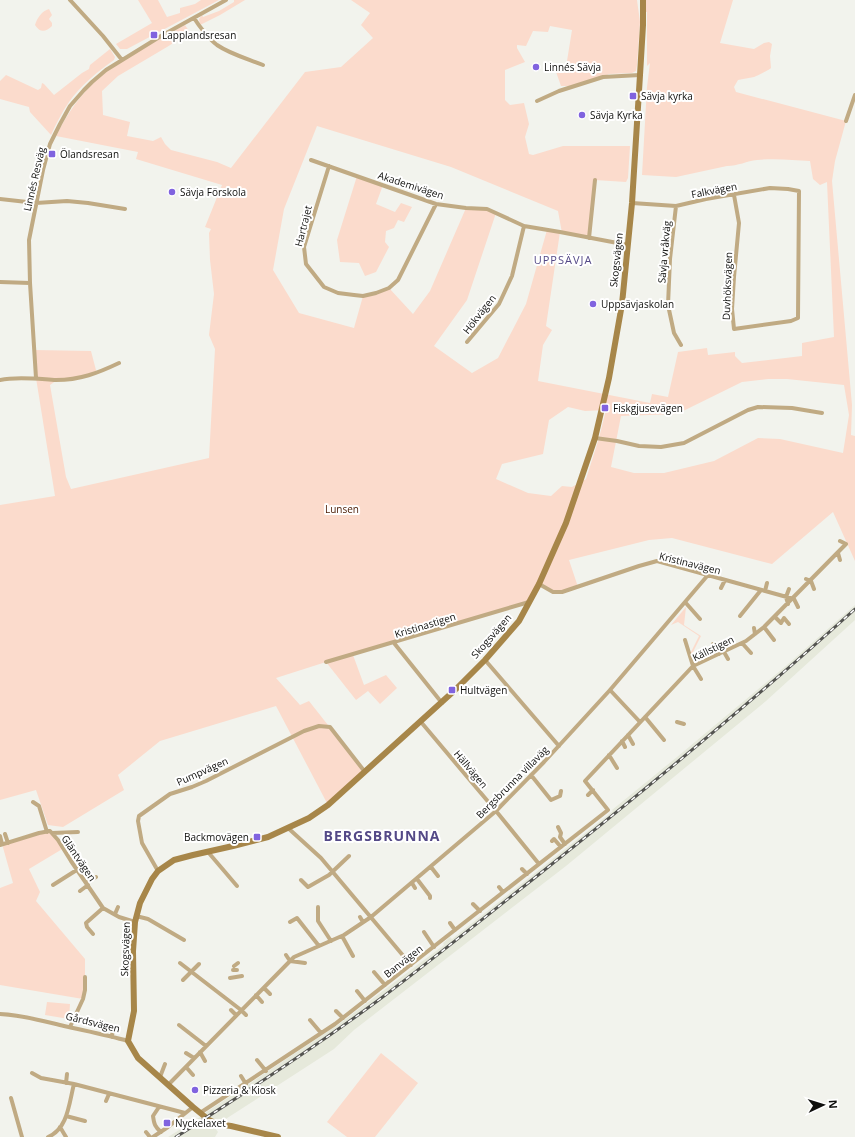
<svg xmlns="http://www.w3.org/2000/svg" width="855" height="1137" viewBox="0 0 855 1137" font-family="'Open Sans',sans-serif">
<style>
.built{fill:#e6e9db}
.green{fill:#fbdbcc;fill-rule:evenodd}
.lines{fill:none;stroke-linecap:round;stroke-linejoin:round}
.street{stroke:#c0aa83;stroke-width:4}
.secondary{stroke:#a78649;stroke-width:6}
.rail-casing{stroke:#545451;stroke-width:3}
.rail{stroke:#fff;stroke-width:1.5;stroke-dasharray:4.5;stroke-linecap:butt}
.poi-dot{fill:#8063df;stroke:#fff;stroke-width:1.5}
.labels{text-anchor:middle;dominant-baseline:central;stroke-width:4;stroke-linejoin:round;paint-order:stroke}
.poi-label{font-size:10px;fill:#0f0f0d;stroke:#fff;text-anchor:start}
.street-label{font-size:10px;fill:#0f0f0d;stroke:#fff}
.park-label{font-size:10px;fill:#491a00;stroke:#fff}
.neighbourhood-label{font-size:11px;letter-spacing:1px;fill:#544987;stroke:#fff}
.district-label{font-size:14px;font-weight:bold;letter-spacing:1px;fill:#544987;stroke:#fff}
</style>
<rect width="100%" height="100%" fill="#f2f3ed"/>
<path class="built" d="M855 605V620L766 701 566 866 354 1030 334 1049 221 1122 215 1120 205 1113 339 1024 444 945 443 943 450 937 452 939 613 811 612 810 677 757 787 665Z
M200 1117 215 1128 218 1132 215 1137H168Z"/>
<path class="green" d="M138 0H158L167 17 180 13V8L195 4 201 0H219L127 49H120L116 44 152 23Z
M234 0H245L220 15 200 25 199 19 202 15 203 17 219 11 234 2Z
M351 0H637L640 22 637 65 636 71 632 73 609 74 603 77 572 86H561L555 69 565 65 567 61 572 30 550 26 548 32 533 31 526 46 517 45V48L525 62 505 70V100L510 105 524 103 529 124 525 137 529 154 533 155 563 146H630L628 178 626 182 595 180 589 238 562 233 558 211 451 167 317 126 284 209 273 270 299 313 354 328 363 296 389 288 413 314 430 291 466 208 487 209 496 213 467 300 434 346 472 373 498 358 526 304 547 230 560 232 546 326 552 330 543 345 538 381 650 403 652 394 668 397 678 352 707 348 708 355 735 352V356L742 363 802 356V343L834 337 827 182 820 185 813 179 810 161C793 160 775 158 757 160 747 161 738 166 727 166L676 177 642 175 647 87 650 63 647 66V12H646L645 0H733L720 43 754 49 764 43 769 42 772 44 770 56 771 68C769 70 757 76 754 77 749 78 743 79 738 80L734 87 736 92 846 121 835 161 832 181 852 405 851 435 855 436V561L833 512 772 564 672 538 649 540 569 560 578 587 569 590 553 592 539 584 529 602 353 655 364 685 386 675 397 688 380 704 368 691 356 700 326 662 276 678 300 705 309 701 365 772 328 805 276 706 160 741 118 775 124 790 63 827 48 825 36 790 0 800V505L55 496 36 378 34 350 91 351 97 374 57 380 50 385 66 477 71 489 209 458 215 349 209 335 214 294 210 260 209 233 211 229 205 227 222 185 136 159 138 152 56 136C67 114 81 93 100 77 125 56 157 41 185 25L189 31V33L167 47 118 76 102 91 103 115 130 122 127 136 153 141 161 137 165 144 171 150 217 162 231 168 305 72 341 67 373 38 361 25 370 13ZM768 379H787L844 385 849 415 843 453 780 439 758 438 714 461 664 473H634L611 467 621 416 677 414 742 382ZM568 407 585 411 606 410 599 438 586 479 572 487 562 486 551 496 528 493 496 479 502 464 543 454 549 420Z
M49 9 52 15 49 19 52 23V26C46 32 40 33 35 25 37 18 42 11 49 9Z
M110 49 115 57 114 60C97 72 81 85 69 102 62 112 56 124 51 135L30 112 29 107 0 99V81L6 75 38 90 41 88 42 83 44 84 54 95 82 73 89 69 90 65Z
M357 176 383 185 376 204 395 212 401 203 412 207 404 222 398 220 394 228 386 231 385 242 389 247 376 272 365 276 359 263 340 262 337 240Z
M686 607 684 625 701 636 691 656 690 654 699 636 678 622 671 625Z
M50 831 64 848 29 869 40 892 36 901 85 959V990L83 999 0 985V888L13 883 2 844Z
M47 1002 70 1004 69 1019 45 1015Z
M381 1053 418 1083 375 1137H347L327 1122Z"/>
<g class="lines">
<path class="street" d="M70 0 103 36 122 60
M194 18C199 26 209 39 217 45 230 54 248 59 263 65
M537 101 559 91 603 77 640 75
M846 121 855 95
M311 160 436 204 466 208 487 209 524 226 560 232 628 245
M329 166 304 247 306 264 324 287 338 293 354 295 363 296 376 293 389 288 398 280 436 204
M0 199 36 203 67 201 88 203 125 209
M632 203 676 206 706 199 770 188 788 189 799 191 798 318 791 321 734 329 732 309 734 277 739 223 734 195
M676 206 670 259 668 305 674 333 681 345
M589 238 595 180
M0 282 30 283
M467 342 499 304 512 276 524 226
M36 378 30 283 29 240 43 170 50 144 60 124 70 106 84 90 92 82 106 70 161 36 226 0
M0 380C17 376 39 379 56 380 80 380 98 373 119 363
M595 438 617 441 639 446 661 447 684 443 748 410 758 407 792 408 822 413
M838 553 840 560
M806 579 811 581 814 589
M539 584 553 592H562L639 566 657 561 794 599 798 607
M721 588 725 580
M765 591 767 583
M685 602 700 619
M788 604 786 597 789 589
M740 616 761 590
M775 617 781 623 784 618 789 624
M764 627 774 640
M754 628 755 634
M685 640 693 666 701 679
M394 643 442 703
M742 643 751 653
M713 644 719 654
M724 652 728 659
M485 660 559 746
M326 662 529 602
M610 690 640 722
M645 717 664 740
M421 722 496 811 539 864
M677 722 684 724
M628 735 633 744
M622 741 625 747
M609 755 617 768
M531 775 551 800 560 796 561 791
M588 795 593 790
M33 802 39 806 47 832
M558 827 561 833 560 837 565 844
M288 828 321 858 411 965
M52 833 78 832
M5 834 8 843
M0 836 2 844
M552 841 554 839 561 847
M0 845 39 833 50 831 58 840 71 861 103 908 119 917 135 922
M208 852 237 886
M431 867 438 876
M522 869 527 874
M158 871 142 843 138 821 139 816 170 794 192 787 206 781 304 731 319 726 330 727 365 772
M417 879 430 896V898
M301 880 308 887 329 875 349 856
M86 883 96 877
M412 883 415 888
M53 885 83 866
M499 887 503 892
M80 891 88 885
M473 904 480 911
M318 907V921L331 941
M115 914 118 907
M136 916 148 919 184 940
M360 917 363 922
M290 922 297 918 319 946
M450 923 455 930
M424 932 434 947
M93 934 87 927 86 923 103 908
M342 936 353 956
M286 955 290 961 305 963
M180 963 241 1010 246 1015
M234 966 238 963
M233 970H237
M374 972 385 985
M230 978 242 976
M183 980 199 964
M264 988 270 994
M357 991 365 1001
M256 995 262 1002
M231 1010 236 1015
M336 1011 343 1018
M0 1014C22 1015 43 1021 64 1026 86 1031 107 1035 128 1041
M310 1020 321 1033
M179 1025 206 1046
M70 1027 83 999 85 990V977
M112 1037 113 1026
M200 1052 205 1061
M186 1053 194 1058
M257 1060 266 1071
M186 1067 193 1075
M32 1073 41 1078 74 1084 185 1113
M241 1076 246 1084
M160 1077 165 1064
M66 1083 67 1074
M169 1084 294 957 344 935 371 917 496 811 544 762 610 690 708 575
M11 1098 22 1137
M106 1101 109 1094
M159 1107 153 1116C154 1124 155 1127 161 1132
M200 1113 335 1024 608 810 585 781 693 666 746 641 764 627 846 544 840 541
M66 1116 85 1121
M60 1127 66 1137
M146 1132 150 1137
M48 1137C68 1129 69 1103 74 1084
M153 1137 168 1127 193 1107"/>
<path class="secondary" d="M278 1137 231 1126 217 1124 209 1120 193 1107 138 1058 128 1041 134 1011 133 951 135 922 140 903 152 879 158 871 174 860 193 855 233 846 268 837 309 818 328 805 455 690 485 660 519 621 539 584 566 523 595 438 609 378 622 304 632 203 640 75 643 25V0"/>
<defs>
<path id="rail" d="M176 1137C245 1093 314 1048 380 999 433 959 485 917 537 876 645 790 752 702 855 609"/>
</defs>
<use href="#rail" class="rail-casing"/>
<use href="#rail" class="rail"/>
</g>
<g class="poi-dot">
<rect x="150" y="31" width="8" height="8" rx="2"/>
<circle cx="536" cy="67" r="4"/>
<rect x="629" y="92" width="8" height="8" rx="2"/>
<circle cx="582" cy="115" r="4"/>
<rect x="48" y="150" width="8" height="8" rx="2"/>
<circle cx="172" cy="192" r="4"/>
<circle cx="593" cy="304" r="4"/>
<rect x="601" y="404" width="8" height="8" rx="2"/>
<rect x="448" y="686" width="8" height="8" rx="2"/>
<rect x="253" y="833" width="8" height="8" rx="2"/>
<circle cx="195" cy="1090" r="4"/>
<rect x="163" y="1119" width="8" height="8" rx="2"/>
</g>
<g class="labels">
<g class="poi-label">
<text x="162" y="35">Lapplandsresan</text>
<text x="544" y="67">Linnés Sävja</text>
<text x="641" y="96">Sävja kyrka</text>
<text x="590" y="115">Sävja Kyrka</text>
<text x="60" y="154">Ölandsresan</text>
<text x="180" y="192">Sävja Förskola</text>
<text x="601" y="304">Uppsävjaskolan</text>
<text x="613" y="408">Fiskgjusevägen</text>
<text x="460" y="690">Hultvägen</text>
<text x="249" y="837" text-anchor="end">Backmovägen</text>
<text x="203" y="1090">Pizzeria &amp; Kiosk</text>
<text x="175" y="1123">Nyckelaxet</text>
</g>
<g class="street-label">
<text transform="translate(34 179) rotate(-77)">Linnés Resväg</text>
<text transform="translate(411 185) rotate(18)">Akademivägen</text>
<text transform="translate(714 190) rotate(-11)">Falkvägen</text>
<text transform="translate(303 226) rotate(-76)">Hartrajet</text>
<text transform="translate(664 252) rotate(-85)">Sävja vråkväg</text>
<text transform="translate(616 260) rotate(-84)">Skogsvägen</text>
<text transform="translate(727 286) rotate(-88)">Duvhöksvägen</text>
<text transform="translate(479 314) rotate(-52)">Hökvägen</text>
<text transform="translate(690 563) rotate(14)">Kristinavägen</text>
<text transform="translate(425 625) rotate(-17)">Kristinastigen</text>
<text transform="translate(491 636) rotate(-49)">Skogsvägen</text>
<text transform="translate(713 648) rotate(-26)">Källstigen</text>
<text transform="translate(471 769) rotate(50)">Hällvägen</text>
<text transform="translate(202 771) rotate(-24)">Pumpvägen</text>
<text transform="translate(512 782) rotate(-45)">Bergsbrunna villaväg</text>
<text transform="translate(79 858) rotate(56)">Gläntvägen</text>
<text transform="translate(125 949) rotate(-88)">Skogsvägen</text>
<text transform="translate(403 961) rotate(-38)">Banvägen</text>
<text transform="translate(93 1022) rotate(14)">Gårdsvägen</text>
</g>
<g class="park-label">
<text x="342" y="509">Lunsen</text>
</g>
<g class="neighbourhood-label">
<text x="563" y="259">UPPSÄVJA</text>
</g>
<g class="district-label">
<text x="382" y="835">BERGSBRUNNA</text>
</g>
</g>
<g transform="translate(823 1105) rotate(86)" stroke="#ffffff" stroke-width="3" paint-order="stroke">
<path d="M0-3L7 15L0 10L-7 15Z" fill="#0f0f0d"/>
<text y="-6" font-size="11" font-weight="bold" text-anchor="middle" fill="#0f0f0d">N</text>
</g>
</svg>
